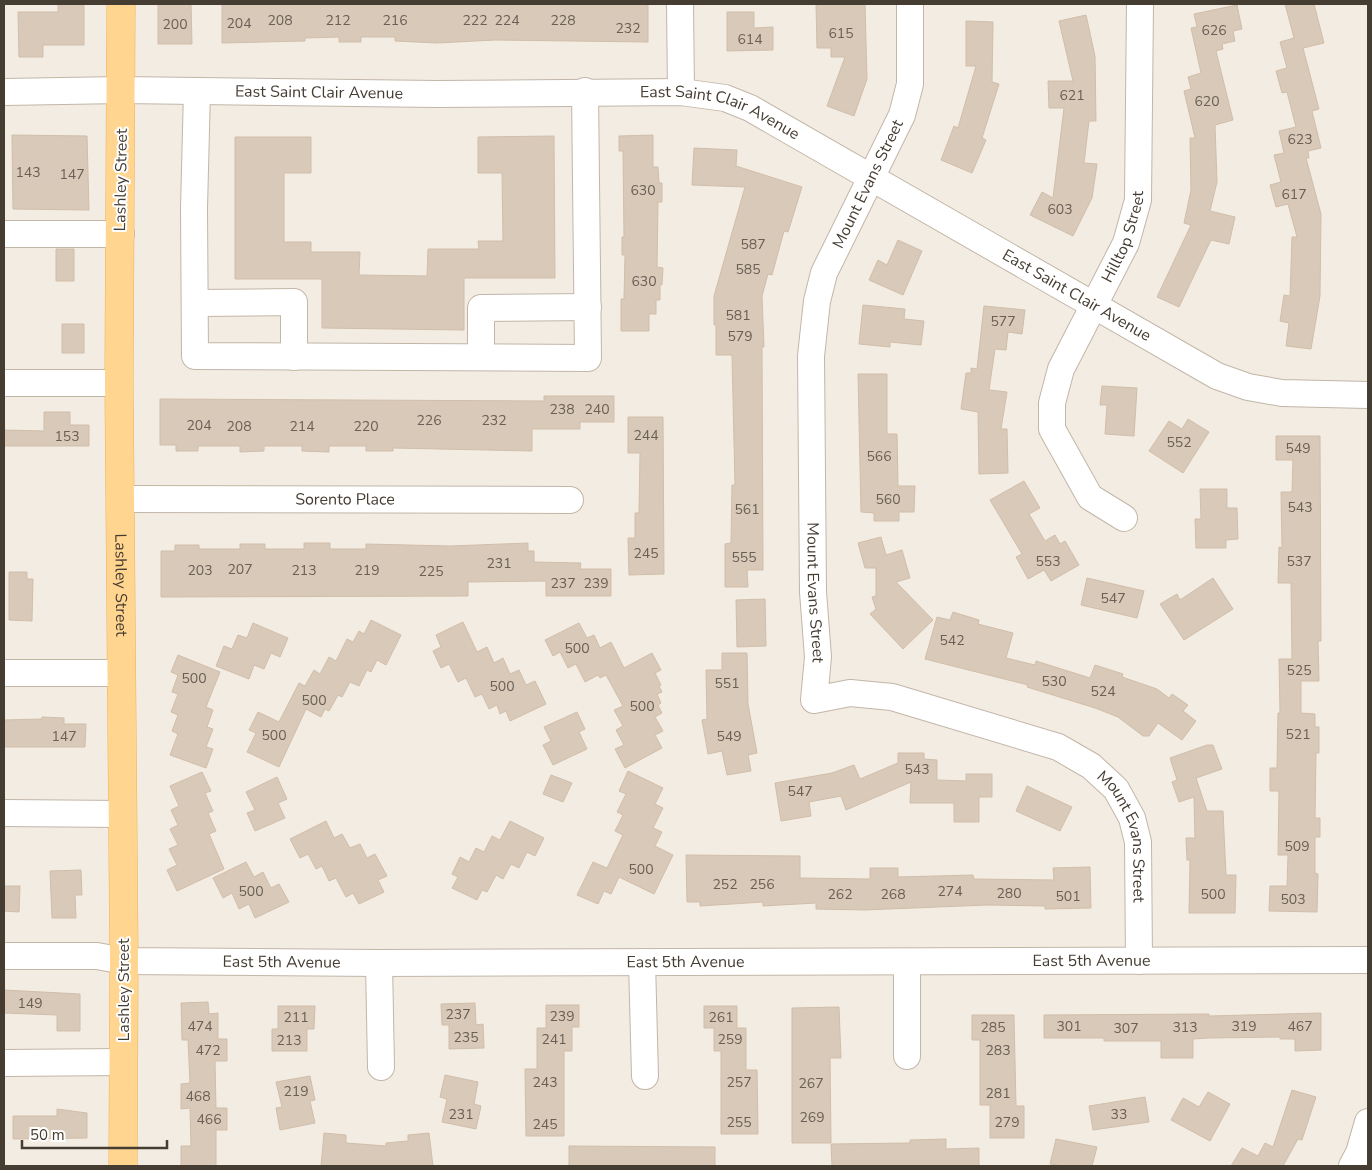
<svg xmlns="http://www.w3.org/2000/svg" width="1372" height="1170" viewBox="0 0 1372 1170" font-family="'Nunito Sans',sans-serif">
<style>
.building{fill:#d8c9b9;stroke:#d1bea9}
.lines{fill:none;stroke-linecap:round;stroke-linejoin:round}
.minor-casing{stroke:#c2b6a7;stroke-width:28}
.major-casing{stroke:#edb255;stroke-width:29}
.minor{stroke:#fff;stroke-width:26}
.major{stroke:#ffd58f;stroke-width:28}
.labels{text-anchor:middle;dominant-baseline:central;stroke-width:4;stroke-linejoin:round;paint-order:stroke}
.number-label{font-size:14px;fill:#6a5f54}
.street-label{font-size:16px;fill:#453c32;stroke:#fff}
</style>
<rect width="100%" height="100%" fill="#f3ece2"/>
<path class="building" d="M58 4H84V45H43V57H19L18 12H58Z
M158 4H191L192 44H158Z
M222 4H648V42L495 40 437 43 395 41V37H361V42H339V37L305 38V41L222 43Z
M816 4H865L867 79 854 116 827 106 845 57H831V48H817Z
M1285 4H1314L1324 43 1303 48 1319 109 1312 111 1321 148 1308 151 1309 158H1306L1321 214 1320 296 1311 349 1286 346 1289 323 1280 321 1284 295 1290 296 1292 237H1297L1288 204 1276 207 1270 185 1281 182 1274 155 1284 153 1279 131 1296 127 1287 92 1282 93 1276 71 1287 68 1280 42 1294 38Z
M1237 5 1242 29 1233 31 1235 41 1222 44 1223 49 1216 51 1233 120 1215 125 1217 182 1210 211 1235 217 1229 244 1211 240 1179 307 1157 297 1191 225 1184 223 1191 190 1190 138H1195L1184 91 1191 89 1188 77 1201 73 1191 28 1197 27 1194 14Z
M727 12H754V28L773 27V50L727 51Z
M1086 15 1095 56 1096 121H1089L1084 163 1097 164 1092 198 1073 236 1030 215 1042 192 1053 198 1064 108H1049L1048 81H1073L1059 21Z
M966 21 993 22 992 82 999 84 982 138 986 140 972 173 941 160 954 126 958 128 976 66H966Z
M12 135 87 136 89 210 13 209Z
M653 135V167H658L659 183H662V202H658L657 267 663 268 662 285H660V300H656V314H649V331H621V299H624L625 255H622V237H624L623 151H619V136Z
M554 136 555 278H464V330L322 328V279H235V137H311V173H284V242H311V252H360L359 275 427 276 428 249H479L478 241H503L502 173H478V137Z
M694 148 737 150 736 166 802 187 788 232 784 231 772 275 768 274 762 296 764 347H762L763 570H747L748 587H725V544L731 543 732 485H735L732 355H716V325H714V296L745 187 692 185Z
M898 240 922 251 903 295 869 280 878 260 887 265Z
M56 249H74V281H56Z
M863 305 905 309 904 319 924 321 921 345 890 342V347L859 344Z
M984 306 1025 310 1022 334 1008 332 1006 350 995 349 989 390 1007 392 1001 429H1007L1008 473 979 474 978 412 961 409 966 373H971V368L977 369Z
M62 324H84V353H62Z
M858 374H887V434H897L898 486H915L914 512H899V521H874V513L861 512Z
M1102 386 1137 388 1134 436 1105 434 1107 405H1100Z
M544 396H614V422H580V429H532V451L393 448V451H366V446H329V452L302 451V446H264V451L240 452V446H198V451H176V445H160V399L544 401Z
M44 412H70V425H89V446H4V430L44 431Z
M628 417H663L664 574 629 575 628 538H635V513H639L640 453H628Z
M1188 419 1209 432 1183 473 1149 451 1169 421 1182 429Z
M1276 436H1320L1321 641H1318L1319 681H1301V713L1315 714V727H1319V753H1316L1315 818H1320V837H1315V873L1318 874 1317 912 1269 911 1270 886H1287L1288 855H1278L1279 791H1270V768H1277L1278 713H1280L1279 659H1292L1291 583H1278L1279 547 1282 548 1281 492H1292L1293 460H1276Z
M1024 481 1040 508 1029 514 1045 541 1055 535 1060 544 1065 541 1079 565 1051 581 1044 570 1028 579 1016 557 1022 554 990 500Z
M1200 489H1227V508H1237L1238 539 1226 540V548H1196L1195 519H1201Z
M881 537 886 555 902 550 910 578 896 582 933 620 903 649 870 614 876 609 872 597 876 596V568H865L858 543Z
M304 543H330V549H366V544L450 546 528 543V551H534V562L581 563 580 569H611V596H546V581L468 582V596L161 597V551H175V545H199V549H240V544H265V549H304Z
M9 572H27V579H33L32 621 9 620Z
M1087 578 1144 591 1137 618 1081 605Z
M1213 578 1233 609 1184 640 1160 604 1177 594 1180 600Z
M765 599 766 646 737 647 736 600Z
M953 612 979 620 978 624 1013 633 1006 658 1035 665 1036 661 1090 678 1095 665 1123 674 1122 677 1157 689 1169 698 1172 694 1188 705 1183 711 1196 721 1182 740 1158 723 1149 736H1143L1118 717 1095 708 1027 687 1028 685 925 659 937 617 950 620Z
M371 620 401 635 386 665 377 660 371 672 367 670 359 686 350 682 342 697 338 695 329 711 325 709 321 717 306 709 279 767 247 752 256 733 249 730 258 712 279 722 299 683 305 686 314 670 320 674 329 657 336 661 347 639 353 642 359 631 364 634Z
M463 622 477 652 487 647 494 663 503 658 510 674 519 670 526 685 535 681 546 704 510 721 506 711 500 714 497 705 489 709 482 694 475 697 466 678 458 682 449 664 441 668 433 651 441 647 436 635Z
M253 623 288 638 280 657 271 653 264 669 254 665 249 679 216 666 224 646 232 649 238 635 247 638Z
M579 623 587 638 594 635 600 648 611 642 624 668 652 653 661 670 655 673 661 685 659 686 662 692 657 694 661 703 658 705 662 713 655 717 663 731 655 735 662 748 625 768 615 749 624 745 616 730 623 726 614 710 623 706 606 675 600 678 598 675 585 682 576 664 568 668 560 652 553 656 545 640Z
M722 653H747L748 704 757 753 748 755 751 771 727 775 722 751 708 754 702 720 707 719 706 670H722Z
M178 655 220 672 206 707 213 710 207 727 213 729 206 747 213 749 206 768 170 755 178 734 172 731 178 715 171 712 178 694 172 692 178 675 171 672Z
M577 712 585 729 579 732 587 749 553 765 543 745 551 741 544 727Z
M42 717 64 718V724H86L85 747H4V720L42 719Z
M1207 745H1213L1222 769 1196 778 1207 811H1223L1226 875H1236L1235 913H1189L1190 860H1187L1186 838H1195L1194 797 1179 802 1172 782 1177 780 1170 758Z
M898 753H924V759L937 760V780L966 781V774H992V797H979V822H954V803H910L911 782 846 810 841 796 809 802 811 816 781 821 775 783 832 773 854 765 860 779 898 763Z
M628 771 663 788 655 804 663 808 653 828 662 832 655 846 673 855 654 894 619 877 611 894 604 891 598 904 577 895 593 862 607 868 623 835 615 831 623 815 617 812 626 794 619 791Z
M202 772 211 791 205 793 213 811 208 813 216 831 209 834 224 869 177 891 167 870 177 865 169 849 178 845 170 829 178 825 171 810 179 806 170 786Z
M551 775 572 783 563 802 543 794Z
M277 777 287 799 278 803 285 818 255 831 247 813 255 810 246 792Z
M1027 786 1072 807 1060 831 1016 811Z
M326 821 334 838 342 834 350 848 360 844 367 858 375 854 387 876 378 880 384 892 359 904 353 893 346 897 336 878 329 881 322 866 316 869 308 854 300 858 290 839Z
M510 821 544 838 535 856 527 852 519 868 511 864 503 879 496 875 487 892 482 890 477 900 452 888 458 877 452 874 460 857 469 862 476 848 484 852 492 836 500 840Z
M686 855 800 856V878L870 879V868H898V877L973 875 974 879 1054 880 1053 868 1090 867 1091 908 1045 909V906L987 905 864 910 816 909V903L763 906V902L700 906V902H687Z
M246 862 254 877 263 872 271 888 279 884 289 902 255 918 249 904 239 909 232 893 223 898 213 878Z
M81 870 82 895H75L76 918H52L50 871Z
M4 886H20L19 912 4 911Z
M4 990 80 994V1031H57V1015L4 1013Z
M208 1002 209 1014 218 1013V1039H227V1061H215L216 1108H227V1130H216V1166H181V1146H191L190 1108 181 1109V1084L190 1083 188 1040H182L181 1003Z
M475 1003 476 1025 483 1024 484 1048 449 1049V1025H442L441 1004Z
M546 1005H579V1027H572V1051H564V1136H526L525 1069H537V1028H546Z
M278 1006H315L314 1029H307V1051H272V1029H278Z
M704 1006H737V1028H746V1070H757L758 1134H721V1051H714V1028H704Z
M839 1007 841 1058H830L831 1143H792V1008Z
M1321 1013V1050L1295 1051V1039H1280V1037L1209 1038 1193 1039V1058H1161V1041H1104V1038H1044V1015L1209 1014V1016Z
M972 1015H1014L1016 1106H1024V1138H990V1105H980V1040H972Z
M445 1075 478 1082 474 1104 481 1106 476 1129 442 1122 447 1099 440 1097Z
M310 1076 315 1100 310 1101 315 1123 280 1130 276 1108 282 1107 276 1082Z
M1292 1090 1316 1097 1302 1140 1298 1139 1283 1166H1231L1242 1148 1258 1156 1265 1143 1273 1147Z
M1208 1092 1230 1104 1210 1141 1171 1120 1183 1098 1199 1107Z
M1145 1097 1149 1122 1093 1130 1089 1106Z
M57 1109 87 1113V1138L13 1139V1116H57Z
M324 1133 346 1135V1143L386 1146V1143L408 1141V1135L429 1133 433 1166H321Z
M946 1139V1149L979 1148V1166H832L831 1144 910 1143V1140Z
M1056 1139 1097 1147 1092 1166H1063L1050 1164Z
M569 1146 715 1147V1166H569Z"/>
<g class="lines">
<defs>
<g id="minor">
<path d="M680 4 681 92"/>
<path id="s1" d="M910 4V84L902 115 824 273 817 301 811 356 813 592 818 657 814 700 850 693 892 697 1058 747 1091 766 1116 789 1132 818 1138 842 1139 961"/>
<path d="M197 91 194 208 195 356 588 358 585 91"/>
<path id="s2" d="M4 92 122 90 437 94 681 92 725 98 750 108 1217 376 1248 387 1282 393 1368 395"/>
<path d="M4 234H121"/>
<path d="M195 303 294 302V357"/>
<path d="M481 357V308L588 307"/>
<path d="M4 383H119"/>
<path id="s3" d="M120 499 570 500"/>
<path id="s4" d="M1124 518 1090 497 1052 429V403L1061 369 1126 243 1138 200 1140 4"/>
<path d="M4 673H121"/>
<path d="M4 813 122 814"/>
<path id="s5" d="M4 956H97L124 961 379 963 1368 960"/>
<path d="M642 962 645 1076"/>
<path d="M907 962V1056"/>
<path d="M379 963 381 1067"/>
<path d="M4 1063 124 1062"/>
<path d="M1352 1166 1359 1153 1368 1122"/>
</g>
<g id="major">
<path id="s6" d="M121 4 119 383 124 961 123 1166"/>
</g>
</defs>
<use href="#minor" class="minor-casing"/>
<use href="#major" class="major-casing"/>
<use href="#minor" class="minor"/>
<use href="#major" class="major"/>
</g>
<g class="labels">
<g class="number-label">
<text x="280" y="20">208</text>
<text x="338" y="20">212</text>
<text x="395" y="20">216</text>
<text x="475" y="20">222</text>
<text x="507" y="20">224</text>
<text x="563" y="20">228</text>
<text x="239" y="23">204</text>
<text x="175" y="24">200</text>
<text x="628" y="28">232</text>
<text x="1214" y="30">626</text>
<text x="841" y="33">615</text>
<text x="750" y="39">614</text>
<text x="1072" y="95">621</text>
<text x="1207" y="101">620</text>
<text x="1300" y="139">623</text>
<text x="28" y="172">143</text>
<text x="72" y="174">147</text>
<text x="643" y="190">630</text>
<text x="1294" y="194">617</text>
<text x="1060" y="209">603</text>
<text x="753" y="244">587</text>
<text x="748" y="269">585</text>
<text x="644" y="281">630</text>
<text x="738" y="315">581</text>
<text x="1003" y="321">577</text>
<text x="740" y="336">579</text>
<text x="562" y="409">238</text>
<text x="597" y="409">240</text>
<text x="429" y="420">226</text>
<text x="494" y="420">232</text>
<text x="199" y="425">204</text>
<text x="239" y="426">208</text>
<text x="302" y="426">214</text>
<text x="366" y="426">220</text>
<text x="646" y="435">244</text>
<text x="67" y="436">153</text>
<text x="1179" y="442">552</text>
<text x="1298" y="448">549</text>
<text x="879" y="456">566</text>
<text x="888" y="499">560</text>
<text x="1300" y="507">543</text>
<text x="747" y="509">561</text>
<text x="646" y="553">245</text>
<text x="744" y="557">555</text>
<text x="1048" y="561">553</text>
<text x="1299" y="561">537</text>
<text x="499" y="563">231</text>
<text x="240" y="569">207</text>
<text x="200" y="570">203</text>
<text x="304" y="570">213</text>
<text x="367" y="570">219</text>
<text x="431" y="571">225</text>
<text x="563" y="583">237</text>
<text x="596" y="583">239</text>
<text x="1113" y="598">547</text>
<text x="952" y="640">542</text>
<text x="577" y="648">500</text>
<text x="1299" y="670">525</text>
<text x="194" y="678">500</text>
<text x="1054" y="681">530</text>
<text x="727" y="683">551</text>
<text x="502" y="686">500</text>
<text x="1103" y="691">524</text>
<text x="314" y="700">500</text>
<text x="642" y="706">500</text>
<text x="1298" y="734">521</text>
<text x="274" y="735">500</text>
<text x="64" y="736">147</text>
<text x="729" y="736">549</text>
<text x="917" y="769">543</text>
<text x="800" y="791">547</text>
<text x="1297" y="846">509</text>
<text x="641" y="869">500</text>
<text x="725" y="884">252</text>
<text x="762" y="884">256</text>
<text x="251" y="891">500</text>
<text x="950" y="891">274</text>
<text x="1009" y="893">280</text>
<text x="840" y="894">262</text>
<text x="893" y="894">268</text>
<text x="1213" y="894">500</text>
<text x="1068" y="896">501</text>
<text x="1293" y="899">503</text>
<text x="30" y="1003">149</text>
<text x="458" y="1014">237</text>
<text x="562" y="1016">239</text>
<text x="296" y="1017">211</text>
<text x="721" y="1017">261</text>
<text x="200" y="1026">474</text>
<text x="1069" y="1026">301</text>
<text x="1244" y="1026">319</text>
<text x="1300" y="1026">467</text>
<text x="993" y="1027">285</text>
<text x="1185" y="1027">313</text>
<text x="1126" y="1028">307</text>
<text x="466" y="1037">235</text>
<text x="554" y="1039">241</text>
<text x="730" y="1039">259</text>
<text x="289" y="1040">213</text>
<text x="208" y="1050">472</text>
<text x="998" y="1050">283</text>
<text x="545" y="1082">243</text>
<text x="739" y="1082">257</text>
<text x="811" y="1083">267</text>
<text x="296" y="1091">219</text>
<text x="998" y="1093">281</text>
<text x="198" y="1096">468</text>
<text x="461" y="1114">231</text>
<text x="1119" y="1114">33</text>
<text x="812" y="1117">269</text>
<text x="209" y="1119">466</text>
<text x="739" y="1122">255</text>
<text x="1007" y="1122">279</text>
<text x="545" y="1124">245</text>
</g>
<g class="street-label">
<text stroke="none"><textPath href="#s2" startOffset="315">East Saint Clair Avenue</textPath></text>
<text stroke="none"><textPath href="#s2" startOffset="720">East Saint Clair Avenue</textPath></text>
<text transform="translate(121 180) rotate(-89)">Lashley Street</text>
<text transform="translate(868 184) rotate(-64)">Mount Evans Street</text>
<text stroke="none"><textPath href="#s4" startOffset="326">Hilltop Street</textPath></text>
<text stroke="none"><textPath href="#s2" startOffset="1125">East Saint Clair Avenue</textPath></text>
<text stroke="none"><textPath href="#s3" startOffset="225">Sorento Place</textPath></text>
<text stroke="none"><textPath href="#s6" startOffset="581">Lashley Street</textPath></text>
<text stroke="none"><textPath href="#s1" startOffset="609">Mount Evans Street</textPath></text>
<text stroke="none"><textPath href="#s1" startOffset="1089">Mount Evans Street</textPath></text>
<text stroke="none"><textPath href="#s5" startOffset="1088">East 5th Avenue</textPath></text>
<text stroke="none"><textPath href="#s5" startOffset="278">East 5th Avenue</textPath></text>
<text stroke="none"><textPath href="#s5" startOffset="682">East 5th Avenue</textPath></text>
<text transform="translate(124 990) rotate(-90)">Lashley Street</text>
</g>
</g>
<rect width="1372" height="1170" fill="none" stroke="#453c32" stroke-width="10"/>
<path d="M22 1140v8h145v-8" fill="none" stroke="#453c32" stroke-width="2.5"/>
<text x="30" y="1140" font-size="15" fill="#453c32" stroke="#ffffff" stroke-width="4" paint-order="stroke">50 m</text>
</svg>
